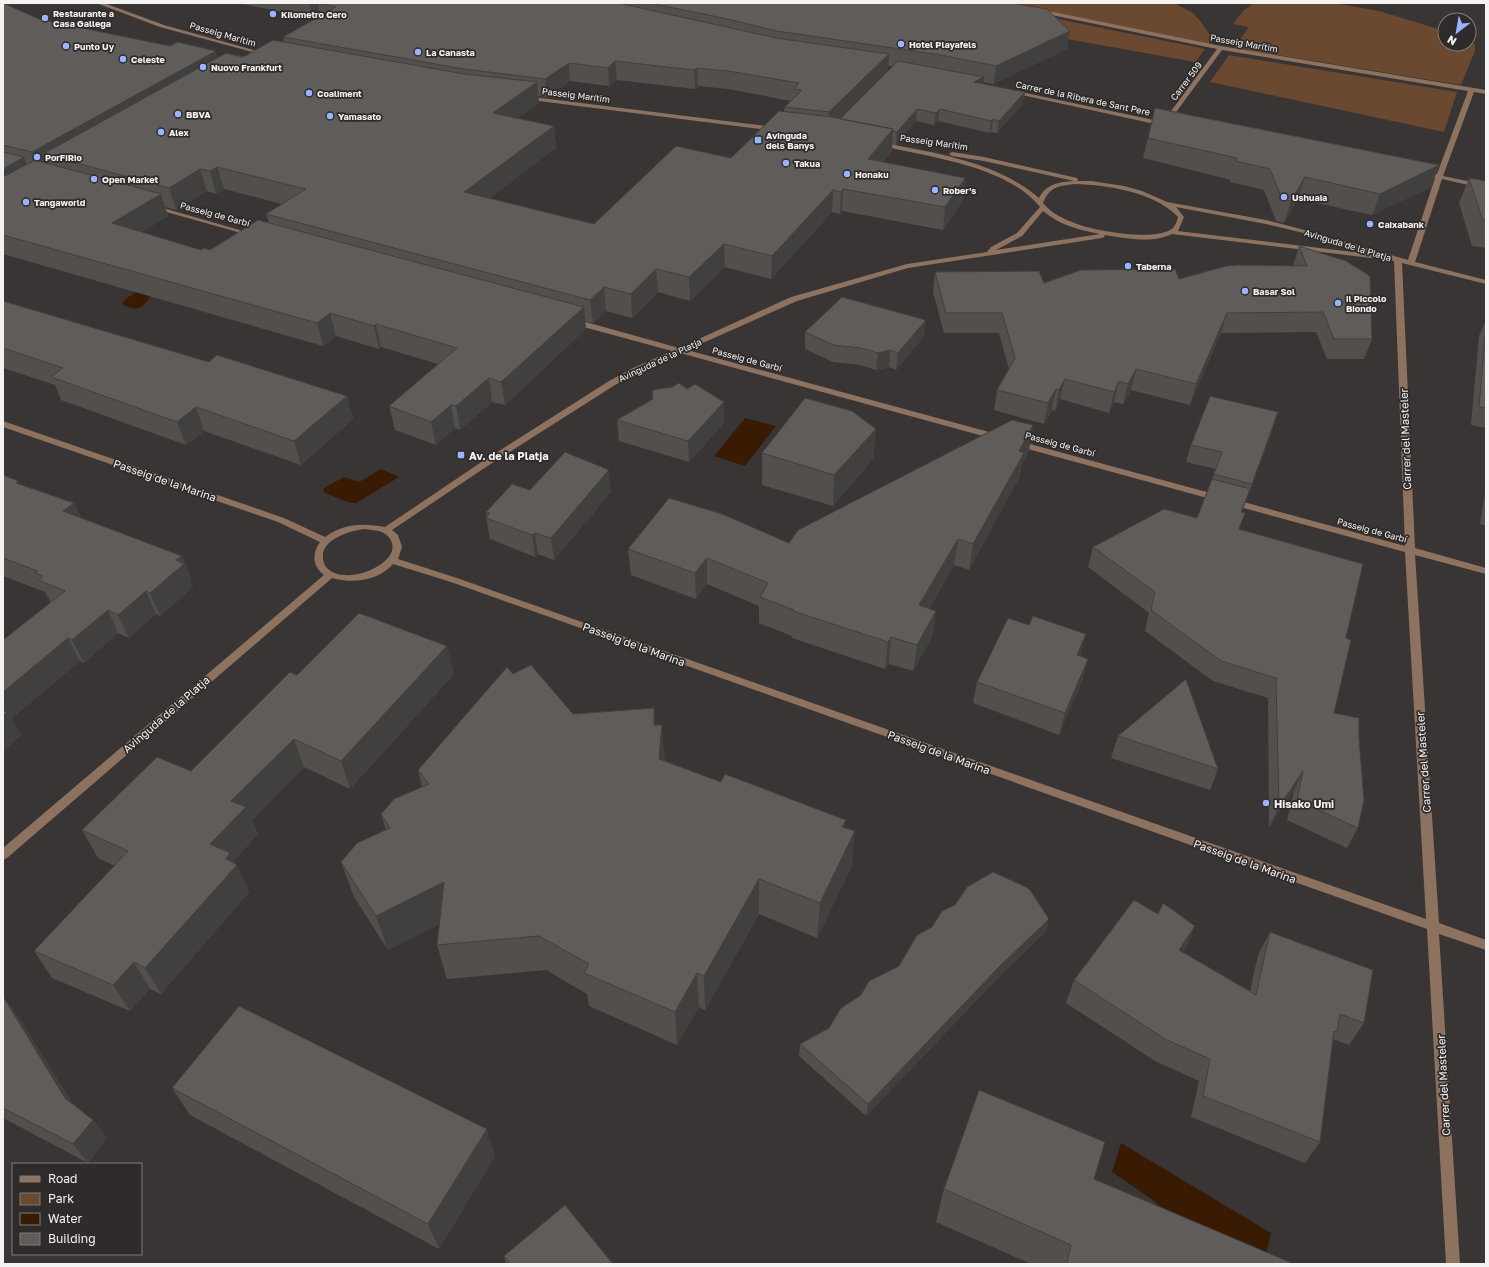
<svg xmlns="http://www.w3.org/2000/svg" width="1489" height="1267" viewBox="0 0 1489 1267" font-family="'Golos Text',sans-serif">
<style>
.green{fill:#6b4830}
.water{fill:#391b04}
.lines{fill:none;stroke-linecap:round;stroke-linejoin:round}
.minor{fill:#8e7260;fill-rule:evenodd}
.wall{fill:#524f4d;fill-rule:evenodd}
.shaded-wall{fill:#42403f}
.building{fill:#5f5c5a;stroke:#42403f}
.poi-dot{fill:#97b6fd;stroke:#2e2b2a;stroke-width:1.5}
.labels{text-anchor:middle;dominant-baseline:central;stroke-width:3.5;stroke-linejoin:round;paint-order:stroke}
.far-poi-label{font-size:9px;font-weight:bold;fill:#f5f3f2;stroke:#2e2b2a;text-anchor:start}
.far-street-label{font-size:9px;fill:#f5f3f2;stroke:#2e2b2a}
.street-label{font-size:11px;fill:#f5f3f2;stroke:#2e2b2a}
.poi-label{font-size:11px;font-weight:bold;fill:#f5f3f2;stroke:#2e2b2a;text-anchor:start}
</style>
<rect width="100%" height="100%" fill="#383534"/>
<path class="green" d="M979 3 1205 49 1195 62 1039 34Z
M1010 3H1174L1193 13 1201 22 1213 40 1209 44Z
M1254 3H1334L1379 11 1445 31V44H1469V39L1475 45V51L1461 85 1234 48 1249 27 1233 24 1243 11Z
M1229 55 1457 92 1444 132 1210 82Z"/>
<path class="water" d="M155 279C152 295 145 317 123 305L122 303 127 298Z
M745 418 776 426 745 466 714 456Z
M381 469 399 477 356 503H350L323 492 324 488 344 477 359 482Z
M1121 1143 1271 1233 1264 1264 1193 1236 1153 1200 1112 1172Z"/>
<g class="lines">
<path class="minor" d="M96 3H104L164 25 268 54 263 55 160 27Z
M1039 9 1221 46 1486 90V94L1474 92 1443 176 1486 185V189L1442 179 1415 262 1486 280V284L1402 263 1415 548 1486 568V574L1415 555 1439 923 1486 940V950L1439 934 1460 1264H1446L1427 929 451 582 393 564C378 581 353 584 332 578L7 858 3 860V848L324 575C312 566 312 553 320 542L278 522 3 427V421L284 518 325 537C344 523 363 523 385 527L480 463 609 381 633 368 672 351 569 323V319H575L679 348 791 297 907 264 987 252 991 247 1017 233 1040 207C1006 165 927 157 878 145L877 144 880 142C934 153 996 161 1039 198 1046 184 1059 182 1074 181L984 161 952 156 949 154 952 152 984 157 1077 178 1078 179 1077 181H1091L1124 186 1142 191 1167 202 1266 220 1312 232 1408 260 1435 178 1418 173 1421 171 1437 174 1468 91 1222 50 1168 123 1164 126 1008 92 1011 90 1163 122 1217 49 1037 12 1036 11ZM1075 184C1107 185 1155 192 1178 217 1177 221 1175 226 1173 228 1157 242 1095 231 1077 224 1064 219 1052 214 1043 203 1050 186 1059 186 1075 184ZM1176 207 1266 224 1308 234 1370 254 1178 231 1184 217ZM1043 211C1059 225 1080 230 1100 234L996 250 1022 236ZM1172 234 1371 258H1374V255L1394 261 1405 546 1019 441H1013L1012 443 1013 445 1405 552 1426 919 457 578 398 559 402 547 398 535 392 530 486 467 615 385 639 372 680 353 994 439H1000L1001 437 1000 435 687 350 797 301 908 268 1102 238 1104 237 1105 235C1125 238 1152 244 1172 234ZM364 529C370 530 377 530 382 532 394 538 396 550 387 559 374 573 340 583 326 567 324 564 323 561 323 558 321 539 350 531 364 529Z
M525 96 775 127 778 129 775 131 523 99V97Z
M152 206H156L257 235 252 236 152 208Z"/>
</g>
<path class="wall" d="M3 3 39 19 217 57H243L284 41 283 37 321 15 320 14 312 18 238 3H1011L1067 49 993 84 983 82V84L1023 104 997 133 991 132 990 133 938 121 934 125 916 121 896 145 892 144V151L883 162 965 178 963 200 943 230 842 211 840 214 832 212 771 279 725 267 690 301 658 292 632 318 606 311 593 323 585 321 586 329 505 405 492 402 460 430 455 428 436 445 395 430 389 406 438 364 381 347 379 349 336 336 323 346 3 254ZM888 66H893L888 72ZM617 80 695 89 698 86 728 89 791 101 785 107 784 111 731 158 594 224 490 198 556 148 554 126 518 118 539 103 538 96 547 97 570 81 609 86ZM224 189 282 204 266 214 269 223 210 250H201L141 232 168 216 165 207 176 210 207 191 216 194Z
M1155 108 1439 165 1431 187 1372 215 1298 199 1284 223 1276 221 1264 190 1230 182 1231 180 1143 158Z
M1469 178 1486 181V248L1472 246 1459 203Z
M1299 246 1372 339 1364 359H1327L1316 332 1221 333 1190 405 1131 390 1123 404 1114 402 1109 413 1060 399 1055 411 1052 410 1044 424 994 410 997 390 1009 369 999 333H944L933 292 935 272 1044 283 1179 279 1293 266Z
M3 301 209 362 347 396 353 419 301 465 204 431 186 445 61 400 55 385 3 368Z
M1486 320V428L1471 425 1479 336Z
M805 332 924 336 896 370 889 367 876 370 860 365 833 362 805 349Z
M687 389 724 423 689 462 619 441 617 420 652 399V390Z
M876 429 873 459 833 506 762 485V453Z
M1273 429 1242 512 1239 529 1346 638 1334 713 1358 828 1347 848 1287 820 1294 791 1269 827 1268 698 1213 681 1145 631 1149 613 1088 567 1093 547 1197 518 1216 469 1186 462 1191 445Z
M1029 451 1022 463 1019 478 969 570 954 565 929 609 936 611 932 637 913 671 889 664 885 669 792 638V636L759 623V606L707 584 696 599 631 575 628 549 789 543Z
M3 475 20 484 74 503 81 518 182 556 191 579 190 580 193 587 160 616 156 614 129 638 118 633 84 663 80 661 11 719 21 735 3 751V640L51 603 45 592 3 576Z
M1486 486V526L1480 524Z
M530 490 611 492 554 560 538 554 535 557 490 539 486 518 487 516 486 512Z
M1080 657 1088 659 1082 681 1059 735 973 703 977 682Z
M454 674 350 789 304 767 252 820 258 834 234 860 236 865H237L249 892 161 994 150 989 130 1011 52 978 34 951 115 866 98 858 82 830 191 771 297 675Z
M513 674 573 714 654 708 655 725 665 761 845 828 852 866 817 938 759 914 705 1010 699 1007 677 1045 589 1006 587 994 546 970 447 979 437 945 439 924 388 950 354 897 341 862 386 830 381 814 422 787 418 770Z
M1118 736 1218 769 1210 790 1111 758Z
M1049 919 1046 931 996 980 866 1116 799 1056 800 1044 829 1028 861 995 899 966 932 927Z
M1270 932 1364 1023 1349 1045 1333 1039 1320 1142 1305 1163 1191 1117 1199 1081 1155 1061 1066 1003 1074 980 1185 950 1183 952 1250 991 1258 955Z
M4 998 19 1018 72 1103 93 1120 107 1138 88 1163 3 1118V1000Z
M172 1088 495 1156 439 1249 190 1115Z
M1094 1179 1294 1264H1031L936 1222 944 1189Z
M504 1256 613 1264H506Z"/>
<path class="shaded-wall" d="M309 3H339H318L320 14 312 18Z
M1070 31 1067 49 993 84 996 66Z
M216 51 221 71 43 154 49 169 41 173 32 152Z
M889 54 888 72 828 131 829 112Z
M615 61 617 80 609 86 608 68Z
M569 63 570 81 547 97 545 79Z
M697 68 698 86 695 89 694 70Z
M984 77 982 89 974 82Z
M537 82 539 103 496 134 493 113Z
M1025 92 1023 104 997 133 999 121Z
M917 109 916 121 896 145 897 132Z
M940 109 938 121 934 125 936 113Z
M993 119 991 132 990 133 991 121Z
M554 126 556 148 468 215 464 192Z
M893 129 892 151 867 181 868 159Z
M24 157 32 178 3 195V169Z
M1439 165 1431 187 1372 215 1380 194Z
M217 167 224 189 216 194 210 171Z
M200 169 207 191 176 210 169 188Z
M1305 177 1298 199 1284 223 1291 201Z
M965 178 963 200 943 230 945 207Z
M843 189 842 211 840 214 841 192Z
M833 190 832 212 771 279 772 256Z
M161 194 168 216 120 245 112 223Z
M724 244 725 267 690 301 689 277Z
M656 269 658 292 632 318 631 294Z
M604 287 606 311 593 323 590 300Z
M584 307 586 329 505 405 501 382Z
M330 313 336 336 323 346 317 323Z
M1227 313 1221 333 1190 405 1196 384Z
M926 320 924 336 896 370 898 353Z
M376 324 381 347 379 349 374 326Z
M890 350 889 367 876 370 878 353Z
M1136 369 1131 390 1123 404 1128 384Z
M489 378 492 402 460 430 456 406Z
M1065 379 1060 399 1055 411 1059 390Z
M1119 381 1114 402 1109 413 1114 392Z
M1056 389 1052 410 1044 424 1048 403Z
M347 396 353 419 301 465 294 441Z
M724 402V423L689 462 688 441Z
M451 405 455 428 436 445 431 422Z
M196 407 204 431 186 445 177 422Z
M1278 412 1273 429 1246 501 1252 484Z
M1033 425 1029 451 1022 463 1019 478 969 570 973 544 1019 451Z
M876 429 873 459 833 506 834 475Z
M609 470 611 492 554 560 551 538Z
M74 503 84 526 63 511Z
M535 533 538 554 535 557 532 535Z
M958 539 954 565 915 632 919 605Z
M182 556 191 579 190 580 193 587 160 616 150 593 176 560Z
M707 558V584L696 599 695 573Z
M146 591 156 614 129 638 118 615Z
M108 610 118 633 84 663 72 640Z
M936 611 932 637 913 671 917 645Z
M1086 634 1081 656 1071 677 1077 655Z
M891 637 889 664 885 669 888 642Z
M68 638 80 661 11 719 21 735 3 751V692Z
M447 646 454 674 350 789 341 761Z
M1088 659 1082 681 1059 735 1065 713Z
M654 708 656 744 654 725Z
M662 725 665 761 659 759Z
M294 739 304 767 252 820 258 834 234 860 236 866 237 865 249 892 161 994 145 968 210 844 231 801Z
M1303 771 1294 791 1269 827 1279 807Z
M846 820 843 856 842 827Z
M855 831 852 866 817 938 820 903Z
M759 879V914L705 1010 704 976Z
M444 882 454 917 388 950 376 916Z
M1049 919 1046 931 996 980 866 1116 868 1104 999 967Z
M1195 926 1185 950 1169 973 1179 950Z
M134 962 150 989 130 1011 113 985Z
M697 973 699 1007 677 1045 675 1012Z
M4 998 19 1018 80 1117 65 1098Z
M93 1120 107 1138 88 1163 73 1144Z
M487 1129 495 1156 439 1249 428 1224Z"/>
<path class="building" d="M3 3 39 19 170 46 178 42 216 51 32 152 3 145Z
M318 3H618L776 38 889 54 829 112 785 107 802 90 794 89 799 83 728 71 697 68 694 70 615 61 608 68 569 63 545 79 464 69 283 37 336 7Z
M649 3H1011L1047 9 1070 31 996 66 941 55 777 31 723 18Z
M273 40 464 74 537 82 493 113 554 126 464 192 594 224 676 146 731 158 779 111 832 117 893 129 868 159 965 178 945 207 843 189 841 192 833 190 772 256 724 244 689 277 656 269 631 294 604 287 590 300 266 214 306 189 217 167 210 171 200 169 169 188 43 154 226 53 243 57Z
M898 61 984 77 974 82 1025 92 999 121 993 119 991 121 940 109 936 113 917 109 897 132 893 131V129L840 119Z
M1155 108 1439 165 1380 194 1305 177 1291 201 1282 199 1270 169 1236 161 1237 158 1148 138Z
M3 152 24 157 3 169Z
M35 160 161 194 112 223 201 250 204 248 210 250 258 220 584 307 501 382 489 378 456 406 451 405 431 422 389 406 457 348 376 324 374 326 330 313 317 323 3 235V177Z
M1469 178 1486 181V221H1483Z
M1299 246 1346 261 1370 276 1372 339H1334L1323 312 1227 313 1196 384 1136 369 1128 384 1119 381 1114 392 1065 379 1059 390 1056 389 1048 403 997 390 1015 358 1002 313H946L935 272 1039 271 1044 283 1081 270 1175 269 1179 279 1226 266 1238 265 1307 266Z
M842 297 926 320 898 353 890 350 878 353 861 348 834 345 805 332Z
M3 301 209 362 217 355 347 396 294 441 196 407 177 422 51 377 63 368 3 348Z
M1486 327V408L1479 407Z
M679 383 687 389 695 384 724 402 688 441 617 420 653 399 652 390 672 387Z
M1210 396 1278 412 1252 484 1214 474 1222 452 1191 445Z
M805 398 852 411 876 429 834 475 762 453Z
M1012 420 1033 425 1019 451 1024 453 973 544 958 539 919 605 936 611 917 645 891 637 888 642 793 611 794 610 760 597 768 583 707 558 695 573 628 549 669 498 722 514 789 543 798 530Z
M565 452 609 470 551 538 535 533 532 535 486 518 490 513 486 512 512 484 530 490Z
M3 475 18 481 16 483 74 503 63 511 182 556 176 560 184 564 150 593 146 591 118 615 108 610 72 640 68 638 3 692V640L65 591 39 580 43 576 35 573 38 571 3 558Z
M1212 479 1250 489 1241 512 1245 513 1239 529 1363 564 1346 638 1351 640 1334 713 1359 718V738L1364 800 1358 828 1297 800 1303 771 1279 807 1276 678 1221 661 1151 610 1155 592 1093 547 1164 509 1197 518Z
M359 613 447 646 341 761 294 739 231 801 246 807 210 844 230 853 226 859 237 865 145 968 134 962 113 985 34 951 128 851 82 830 157 757 191 771 290 672 297 675Z
M1033 616 1086 634 1077 655 1088 659 1065 713 977 682 1008 618 1029 625Z
M531 665 573 714 654 708V725H662L659 759 721 782 725 774 846 820 842 827 855 831 820 903 759 879 704 976 697 973 675 1012 584 973 589 964 539 936 437 945 444 882 376 916 341 862 357 843 390 828 381 814 394 799 429 784 418 770 507 667 513 674Z
M1186 679 1218 769 1118 736Z
M3 711 7 712 3 716Z
M993 872 1026 887 1030 890 1049 919 999 967 868 1104 800 1044 829 1028 841 1008 861 995 869 981 899 966 917 935 932 927 942 911 955 905 967 887Z
M1134 900 1158 914 1163 903 1195 926 1179 950 1256 995 1270 932 1373 970 1364 1023 1340 1014 1337 1032 1334 1031 1320 1142 1203 1096 1210 1059 1165 1039 1074 980Z
M4 998 65 1098 93 1120 73 1144 3 1108V1000Z
M239 1006 487 1129 428 1224 172 1088Z
M979 1090 1105 1142 1094 1179 1294 1264H1067L1071 1245 944 1189Z
M565 1205 613 1264H509L510 1263 504 1256Z"/>
<g class="poi-dot">
<circle cx="273" cy="14" r="4"/>
<circle cx="45" cy="18" r="4"/>
<circle cx="901" cy="44" r="4"/>
<circle cx="66" cy="46" r="4"/>
<circle cx="418" cy="52" r="4"/>
<circle cx="123" cy="59" r="4"/>
<circle cx="203" cy="67" r="4"/>
<circle cx="309" cy="93" r="4"/>
<circle cx="178" cy="114" r="4"/>
<circle cx="330" cy="116" r="4"/>
<circle cx="161" cy="132" r="4"/>
<rect x="754" y="136" width="8" height="8" rx="2"/>
<circle cx="37" cy="157" r="4"/>
<circle cx="786" cy="163" r="4"/>
<circle cx="847" cy="174" r="4"/>
<circle cx="94" cy="179" r="4"/>
<circle cx="935" cy="190" r="4"/>
<circle cx="1284" cy="197" r="4"/>
<circle cx="26" cy="202" r="4"/>
<circle cx="1370" cy="224" r="4"/>
<circle cx="1128" cy="266" r="4"/>
<circle cx="1245" cy="291" r="4"/>
<circle cx="1338" cy="303" r="4"/>
<rect x="457" y="451" width="8" height="8" rx="2"/>
<circle cx="1266" cy="803" r="4"/>
</g>
<g class="labels">
<g class="far-poi-label">
<text x="53" y="13">Restaurante a<tspan x="53" dy="10">Casa Gallega</tspan></text>
<text x="281" y="14">Kilometro Cero</text>
<text x="909" y="44">Hotel Playafels</text>
<text x="74" y="46">Punto Uy</text>
<text x="426" y="52">La Canasta</text>
<text x="131" y="59">Celeste</text>
<text x="211" y="67">Nuovo Frankfurt</text>
<text x="317" y="93">Coaliment</text>
<text x="186" y="114">BBVA</text>
<text x="338" y="116">Yamasato</text>
<text x="169" y="132">Alex</text>
<text x="766" y="135">Avinguda<tspan x="766" dy="10">dels Banys</tspan></text>
<text x="45" y="157">PorFiRio</text>
<text x="794" y="163">Takua</text>
<text x="855" y="174">Honaku</text>
<text x="102" y="179">Open Market</text>
<text x="943" y="190">Rober's</text>
<text x="1292" y="197">Ushuaia</text>
<text x="34" y="202">Tangaworld</text>
<text x="1378" y="224">Caixabank</text>
<text x="1136" y="266">Taberna</text>
<text x="1253" y="291">Basar Sol</text>
<text x="1346" y="298">il Piccolo<tspan x="1346" dy="10">Biondo</tspan></text>
</g>
<g class="far-street-label">
<text transform="translate(223 34) rotate(16)">Passeig Marítim</text>
<text transform="translate(1244 43) rotate(10)">Passeig Marítim</text>
<text transform="translate(1186 81) rotate(-53)">Carrer 509</text>
<text transform="translate(576 95) rotate(7)">Passeig Marítim</text>
<text transform="translate(1083 98) rotate(12)">Carrer de la Ribera de Sant Pere</text>
<text transform="translate(934 142) rotate(8)">Passeig Marítim</text>
<text transform="translate(215 214) rotate(15)">Passeig de Garbí</text>
<text transform="translate(1348 245) rotate(17)">Avinguda de la Platja</text>
<text transform="translate(747 359) rotate(15)">Passeig de Garbí</text>
<text transform="translate(660 360) rotate(-25)">Avinguda de la Platja</text>
<text transform="translate(1060 444) rotate(15)">Passeig de Garbí</text>
<text transform="translate(1372 530) rotate(15)">Passeig de Garbí</text>
</g>
<g class="street-label">
<text transform="translate(1405 439) rotate(-92)">Carrer del Masteler</text>
<text transform="translate(165 480) rotate(19)">Passeig de la Marina</text>
<text transform="translate(634 644) rotate(20)">Passeig de la Marina</text>
<text transform="translate(166 714) rotate(-41)">Avinguda de la Platja</text>
<text transform="translate(939 752) rotate(20)">Passeig de la Marina</text>
<text transform="translate(1423 762) rotate(-94)">Carrer del Masteler</text>
<text transform="translate(1245 861) rotate(20)">Passeig de la Marina</text>
<text transform="translate(1443 1085) rotate(-93)">Carrer del Masteler</text>
</g>
<g class="poi-label">
<text x="469" y="455">Av. de la Platja</text>
<text x="1274" y="803">Hisako Umi</text>
</g>
</g>
<rect width="1489" height="1267" fill="none" stroke="#f5f3f2" stroke-width="8"/>
<rect x="12" y="1163" width="130" height="92" fill="#2e2b2a" stroke="#7e7b7a"/>
<rect x="20" y="1176" width="20" height="6" fill="#8e7260" stroke="#7e7b7a"/>
<text x="48" y="1183" font-size="12" fill="#f5f3f2">Road</text>
<rect x="20" y="1193" width="20" height="12" fill="#6b4830" stroke="#7e7b7a"/>
<text x="48" y="1203" font-size="12" fill="#f5f3f2">Park</text>
<rect x="20" y="1213" width="20" height="12" fill="#391b04" stroke="#7e7b7a"/>
<text x="48" y="1223" font-size="12" fill="#f5f3f2">Water</text>
<rect x="20" y="1233" width="20" height="12" fill="#5f5c5a" stroke="#7e7b7a"/>
<text x="48" y="1243" font-size="12" fill="#f5f3f2">Building</text>
<g transform="translate(1457 32) rotate(211)"><circle r="19" fill="#2e2b2a" stroke="#7e7b7a"/>
<path d="M0-3L7 15L0 10L-7 15Z" fill="#97b6fd"/>
<text y="-6" font-size="11" font-weight="bold" text-anchor="middle" fill="#f5f3f2">N</text>
</g>
</svg>
